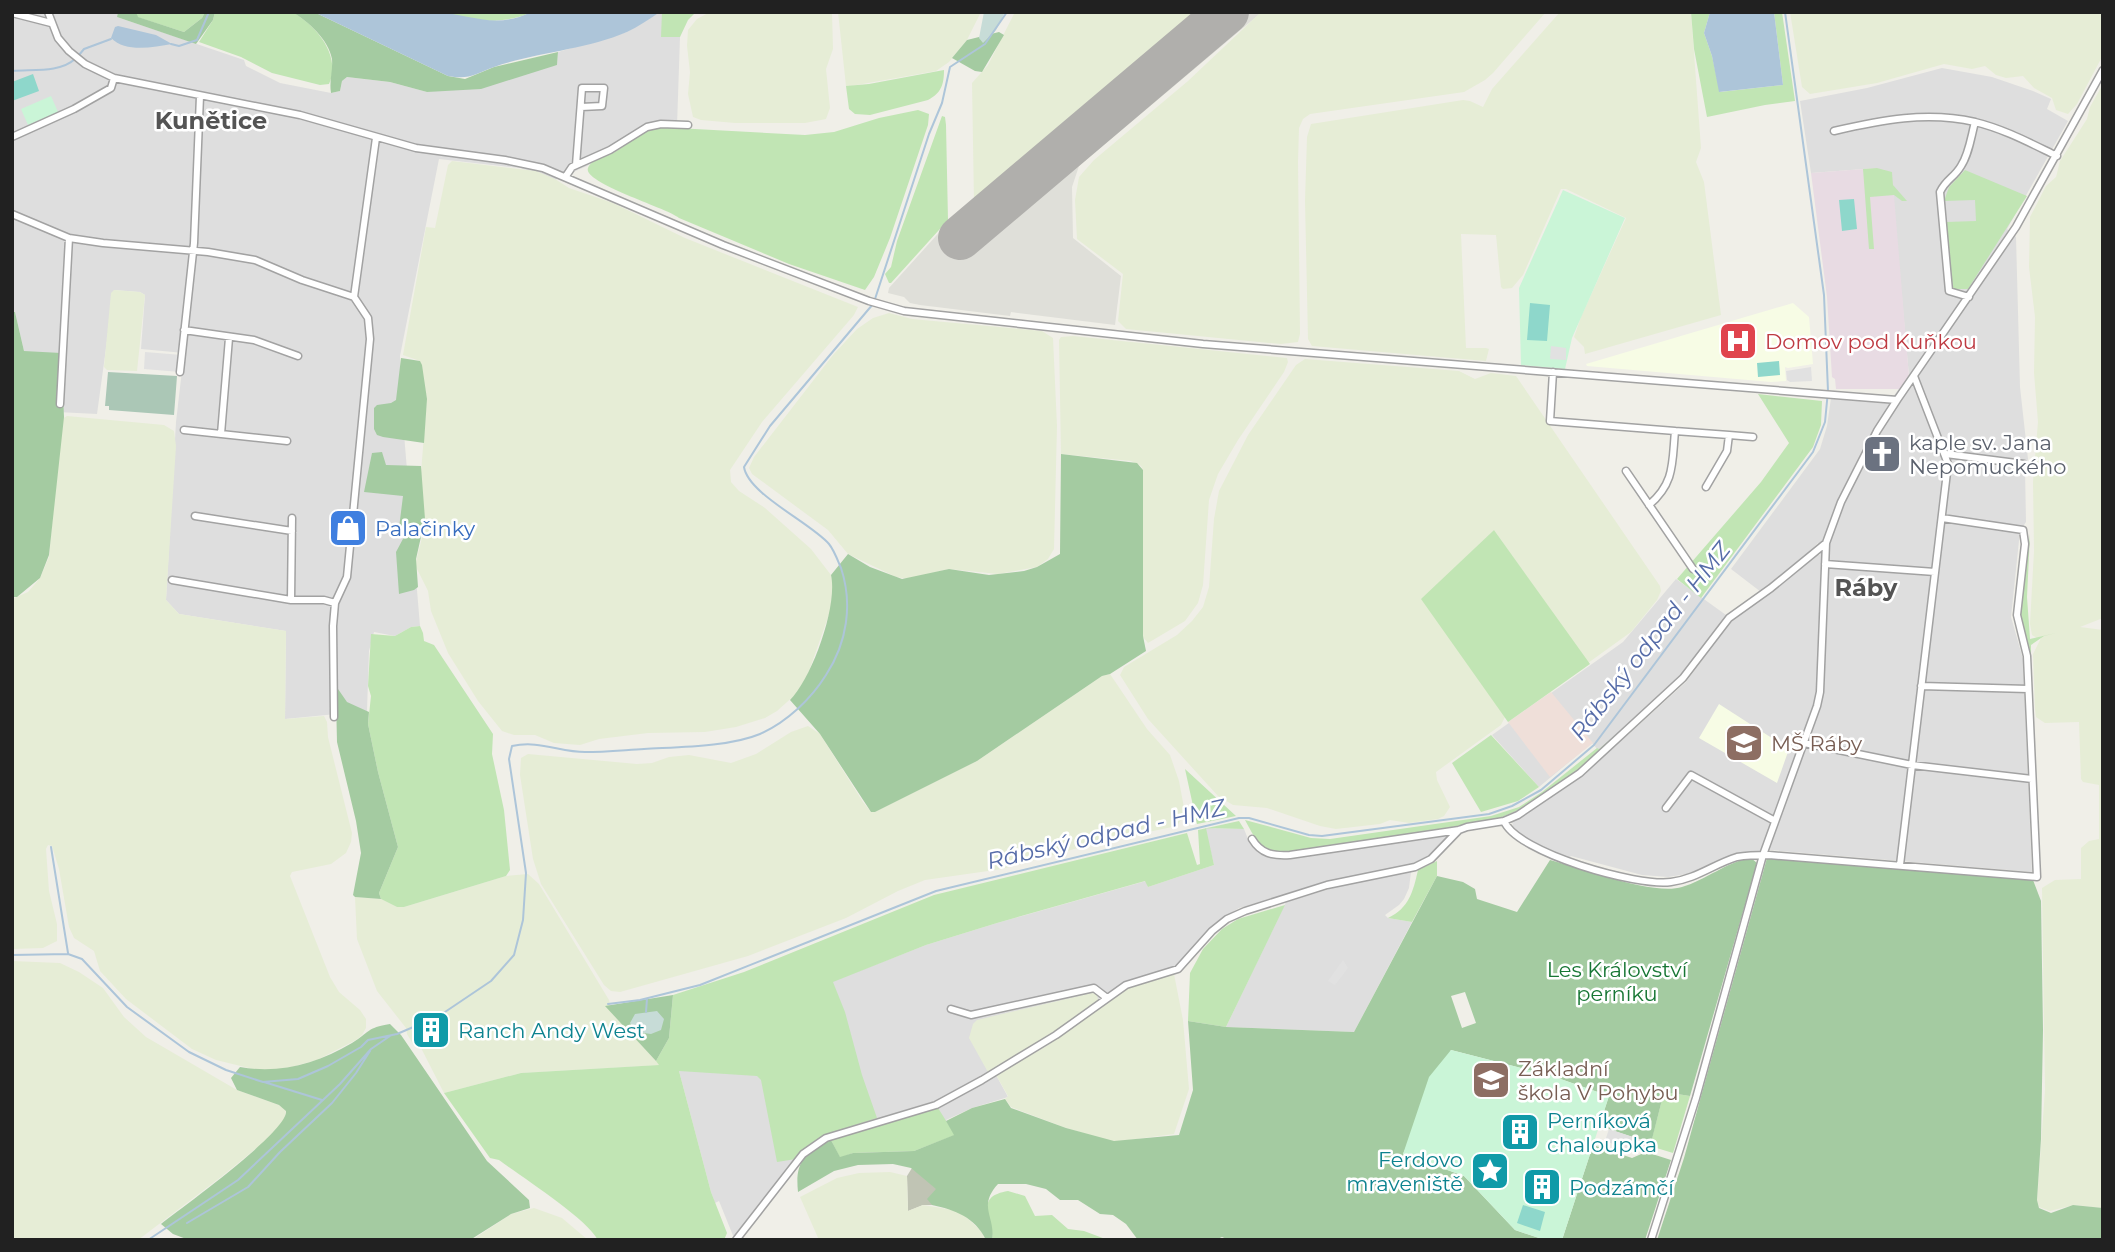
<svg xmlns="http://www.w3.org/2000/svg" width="2115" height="1252" viewBox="0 0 2115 1252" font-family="Montserrat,sans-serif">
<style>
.residential{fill:#dedede}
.commercial{fill:#efdfd9}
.industrial{fill:#e8dbe3}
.education{fill:#f7fce5}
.airport{fill:#dfdfd9}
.construction{fill:#c0c4b4}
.farmland{fill:#e6edd6}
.grass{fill:#c1e5b4}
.forest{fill:#a4cba1;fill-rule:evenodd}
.wetland{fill:#c7dcd7}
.cemetery{fill:#abc7b6}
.park{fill:#caf5d7}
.pitch{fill:#8ed7cb}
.parking{fill:#e1e1e1}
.water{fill:#adc5d9}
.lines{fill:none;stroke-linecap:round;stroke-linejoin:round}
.stream{stroke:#adc5d9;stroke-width:2}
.runway{stroke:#b0afac;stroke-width:44}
.minor-casing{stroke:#a2a2a2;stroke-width:9}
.minor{stroke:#fff;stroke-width:6}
.labels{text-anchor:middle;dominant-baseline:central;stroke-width:5;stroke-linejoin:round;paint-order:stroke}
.health-label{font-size:21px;fill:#be3a42;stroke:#fff;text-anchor:start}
.worship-label{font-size:21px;fill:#5b616d;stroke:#fff;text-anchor:start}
.shop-label{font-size:21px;fill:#366cbe;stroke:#fff;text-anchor:start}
.education-label{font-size:21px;fill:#785e54;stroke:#fff;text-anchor:start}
.park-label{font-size:21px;fill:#177634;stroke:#fff}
.culture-label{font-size:21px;fill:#0d838f;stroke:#fff;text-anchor:start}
.water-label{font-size:23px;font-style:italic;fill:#566ca8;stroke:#fff}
.quarter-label{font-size:24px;font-weight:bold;fill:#545454;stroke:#fff}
</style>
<rect width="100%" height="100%" fill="#f0efe8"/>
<path class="residential" d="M12 12H118L117 17 244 60 246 66 280 83 331 93 340 91 342 81 347 77 390 82 427 92 557 65 558 52 627 32 660 12H662L663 29 661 37H680L677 126 650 129 587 166 555 180 520 168 439 159 400 356 402 410 420 626 411 627 395 636 374 632 369 651 367 711 285 719 286 631 179 614 166 600 176 422 184 353 141 349 145 295 140 292 114 290 97 414 57 412 24 351 15 312H12Z
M1942 68 1992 77 2033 91 2051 99 2047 109 2068 121 2007 229 2016 237 2020 387 2028 459 2025 469 2026 522 2020 531 2011 617 2023 659 2032 872 1770 850 1733 854 1699 872 1668 877 1642 875 1571 856 1569 858 1540 848 1538 844 1515 833 1512 822 1560 791 1630 733 1686 682 1731 621 1816 555H1820L1818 543 1798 563 1761 592 1731 569 1820 449 1827 426 1831 398 1888 403 1909 376 1902 299 1877 168 1811 173 1800 101 1867 88Z
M1676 579 1726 615 1679 678 1654 704 1598 750 1592 743 1539 787 1492 735 1623 642Z
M1205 828 1244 829 1250 844 1258 851 1279 858 1365 844 1447 835 1448 837 1433 853 1414 864 1338 879 1239 908 1215 923 1177 967 1128 980 1042 1043 948 1097 824 1135 799 1155 734 1238 719 1201 715 1203 711 1192 679 1071 656 1061 772 1005 926 945 997 923 1146 881 1148 887 1214 865Z
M1411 872 1409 888 1404 899 1399 905 1385 915 1388 918 1412 922 1354 1032 1226 1027 1286 902 1336 887Z
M996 1075 1008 1097 972 1108 946 1120 955 1135 831 1140 879 1123 938 1108Z"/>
<path class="commercial" d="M1551 692 1593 743 1550 777 1508 722Z"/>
<path class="industrial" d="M1877 168 1892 172 1909 376 1900 389H1836L1835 379 1832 377 1827 297 1811 173Z"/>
<path class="education" d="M1793 303 1809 317 1813 364 1788 368 1785 367 1786 381 1771 382 1587 366 1586 364Z
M1719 704 1789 749 1777 783 1699 738Z"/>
<path class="airport" d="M1193 12H1262L1079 166 1072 187 1073 238 1121 276 1115 325 1011 312 1010 316 920 305 910 303 904 297 888 293 889 288 945 226Z"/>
<path class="construction" d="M912 1168 937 1189 931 1196 932 1205H923L908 1211 907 1176Z"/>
<path class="farmland" d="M710 12H832L833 49 826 69 830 108 826 119 805 123H735L701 120 693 117 688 94 690 72 687 46 688 30 697 19Z
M838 12H981L967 40 949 62 936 71 851 86H846Z
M1015 12H1198L974 203 972 83 988 65Z
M1261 12H1546L1493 73 1485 80 1464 92 1310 114 1303 119 1299 128 1298 162 1300 334 1298 342 1281 344 1126 329 1118 321 1123 274 1077 239 1075 200 1079 177 1094 160 1188 81Z
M1560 12H1691L1701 148 1696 162 1704 182 1721 315 1585 354 1584 347 1574 337 1581 317 1626 218 1566 189H1561L1523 275 1512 288 1503 289 1501 287 1496 235 1461 234 1466 348H1486L1489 349 1486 361 1312 346 1308 339 1305 201 1307 137 1311 124 1463 100 1470 101 1483 107 1492 89Z
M1790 12H2103V55L2077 104 2068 114 2056 110 2052 98 2034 88 2023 76 2006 78 1996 75 1985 66 1972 69 1944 64 1877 83 1810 94 1802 87Z
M2103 84V618L2080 627 2103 630V1208L2074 1205 2050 1211 2039 1207 2037 1200 2045 1090 2042 888 2055 880 2081 879V848L2089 841 2099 839V785L2083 782 2081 779 2079 722 2045 723 2036 717 2035 709 2033 654 2042 636 2037 638 2032 635 2030 624 2034 551 2033 482 2038 422 2034 373 2035 317 2029 267 2030 217 2046 186 2056 177 2060 161 2087 119 2090 107Z
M452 161 536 171 555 179 569 188 613 203 685 238 858 307 854 315 762 422 730 470 731 482 739 491 765 508 811 549 831 575 834 587 832 606 808 674 796 694 777 711 765 718 736 727 705 732 648 733 599 739 580 745 554 743 535 735H514L502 731 478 701 448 653 431 611 428 591 415 565 424 530 421 472 427 399 420 361 403 355 426 227 435 228 448 165Z
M114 290 140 292 145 295 137 371 107 370 104 367 111 293Z
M889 313 912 319 1042 331 1053 338 1057 426 1054 549 1048 559 1037 567 998 574 949 569 909 579 896 577 848 554 828 530 752 474 749 468 754 457 833 355 857 329 873 318Z
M1073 336 1287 358 1288 362 1284 372 1238 440 1218 474 1209 500 1203 585 1198 603 1185 621 1148 643 1143 637V470L1141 466 1131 461 1061 454 1059 340 1061 337Z
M1305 359 1459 371 1475 379 1491 373 1516 376 1660 586 1661 591 1657 600 1631 632 1588 663 1494 530 1422 599 1505 717 1501 725 1436 772 1437 780 1450 807 1444 816 1438 819 1409 823 1390 820 1380 824 1336 829 1320 826 1267 808 1233 805 1218 796 1148 719 1120 675 1124 667 1177 635 1192 621 1203 607 1209 587 1214 519 1219 491 1248 435 1296 365Z
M67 416 164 425 174 431 176 446 166 600 179 614 286 631 285 719 324 716 327 722 328 737 352 833 351 842 346 853 331 864 292 872 290 876 330 977 339 992 360 1010 366 1019V1028L362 1035 356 1040 317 1060 284 1069 257 1070 216 1060 192 1049 126 999 100 971 94 951 74 938 69 927 59 869 52 846 48 845 46 849 49 891 57 924V941L43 948 12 949V599L28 592 40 578 49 557 62 419Z
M1110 674 1147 729 1170 755 1179 781 1185 813 1177 826 1096 843 1002 869 925 880 898 891 846 918 748 956 620 992 611 991 604 985 541 884 533 859 520 775 521 758 528 754 637 764 652 763 669 757 689 755 731 763 756 754 791 732 808 726 820 734 863 802 871 812H875L977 761 1102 676Z
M528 874 539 884 609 1000 612 1013 660 1065 521 1073 444 1093 419 1044H413L407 1034 406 1028 377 991 357 939 355 897 381 899 397 907H404L506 876Z
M12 961 60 963 79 972 103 988 124 1017 146 1037 237 1090 279 1105 286 1110 285 1120 269 1138 221 1177 138 1240H12Z
M1174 974 1183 1020 1189 1089 1174 1134 1114 1142 1066 1128 1011 1107 1005 1099 1008 1096 996 1075 1045 1047 1132 986Z
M1092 993 1097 994 1098 1000 1066 1026 989 1074 969 1038 973 1024 977 1020Z
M890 1172 907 1176 908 1211 923 1205 960 1211 982 1232 986 1240H819L800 1197 837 1178 859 1173Z
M534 1208 562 1218 588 1240H472L511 1214Z"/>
<path class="grass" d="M136 12H205L202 18 184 32 137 17Z
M215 12H292C316 25 342 56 329 84L320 85 272 73 241 57 199 42 213 20Z
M439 12H531C507 25 464 22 439 12Z
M662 12H696L688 20 680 37H661Z
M1691 12H1710L1704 33 1712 56 1720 92 1783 85 1774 12H1782L1795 101 1765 105 1707 117 1694 49Z
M944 70C944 85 941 93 928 100L870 115 855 114 849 109 846 86 869 84Z
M918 110 929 114 928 125 890 238 874 277 865 290 789 264 679 218C670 209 582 183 588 168 591 159 608 156 615 152 630 143 641 132 658 127L805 135 834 132 879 118Z
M942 116 945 117 946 125 948 220 891 283H889L885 274 891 267 897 241Z
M1877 168 1892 172 1893 185 1907 201H1902L1894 195 1870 197 1874 249H1869L1863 169Z
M1965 170 2027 196 1968 289H1953L1946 222 1976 221 1975 200 1944 201 1949 187Z
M1758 394 1822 401 1821 425 1813 447 1701 598 1677 579 1761 482 1789 443Z
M1494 530 1590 664 1508 722 1421 599Z
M2030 534 2027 597 2030 639 2056 633 2044 636 2031 645V659L2019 622Z
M420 626 423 633 424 641 434 645 493 734 492 754 504 810 510 870 506 876 404 907H397L381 899 379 893 398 847 378 772 368 724 371 696 368 686 371 634 395 636 411 627Z
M1654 702 1583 767 1528 806 1495 820 1290 853C1261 852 1258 844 1245 820L1311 838 1330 839 1491 816 1519 807 1542 792 1597 748 1599 749Z
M1491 735 1539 787 1518 801 1481 812 1452 763Z
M1185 769 1236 816 1197 824Z
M1239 821 1244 829 1206 828 1214 865 1148 887 1145 881 997 923 926 945 833 982 845 1012 862 1075 877 1118 824 1135 810 1145 796 1159 777 1162 761 1080 757 1076 679 1071 711 1192 727 1233 724 1240H598C585 1217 523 1178 499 1160L490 1158 444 1093 521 1073 659 1065 656 1061 669 1038 673 995 744 972 934 895 1187 833 1197 865 1200 864 1198 830Z
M1437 861V876L1412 922 1388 918C1409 908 1413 892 1418 870Z
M1285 905 1226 1027 1188 1021 1190 973 1203 949 1222 929 1238 919Z
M1664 1092 1690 1096 1673 1153 1650 1146Z
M938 1108 955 1135 914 1151 853 1153 840 1158 831 1140 879 1123Z
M1008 1191 1025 1196 1035 1216 1052 1215 1068 1229 1084 1231 1108 1240H992C995 1219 972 1197 1008 1191Z"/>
<path class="forest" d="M118 12H136L138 17 184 32 202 18 205 12H215L213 20 196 44 117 17Z
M292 12H314L448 76 465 79 494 67 558 52 557 65 481 89 427 92 390 82 347 77 342 81 340 91 331 93C329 81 333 71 332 59 329 40 308 21 292 12Z
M999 32 1004 35 982 72 975 71 952 58 967 40Z
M12 312H15L24 351 61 353 64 417 49 555 40 578 17 597H12Z
M401 358 420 361 422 365 427 399 424 443 383 437 377 435 374 429V408L377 405 391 403 396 400Z
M382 452 386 465 421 466 425 519 416 559 418 587 414 590 399 594 396 552 404 537 399 528 403 496 364 492 372 453Z
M1061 454 1137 463 1143 470V636L1146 651 1110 674 1102 676 977 761 875 812H871L820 734 790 700C812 678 838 606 831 575L848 554 870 567 902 579 949 569 989 575 1024 571 1037 567 1060 554Z
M338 689 347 702 369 712 368 724 378 772 398 847 379 893 381 899 355 897 353 895 361 853 356 821 337 742 336 699Z
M1751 858 1757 863 1690 1096 1664 1092 1651 1143 1599 1126 1609 1096 1552 1076 1451 1050 1403 1154 1464 1176 1515 1230 1545 1240H1229L1222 1237 1215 1240H1138L1126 1224 1113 1215 1100 1214 1078 1200H1060L1046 1189 1026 1184H998C977 1207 996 1217 992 1240H986C975 1217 955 1210 932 1205L927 1199 936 1189 911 1168 893 1164 858 1165 834 1171 798 1192C795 1163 803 1155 827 1142L831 1140 840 1157 853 1153 914 1151 954 1135 946 1121 972 1108 1005 1099 1011 1108 1066 1128 1114 1141 1179 1135 1193 1090 1188 1021 1226 1027 1354 1032 1437 876 1463 882 1475 889 1477 899 1517 912 1550 860C1581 868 1653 896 1682 887 1706 880 1726 862 1751 858ZM1465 992 1476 1023 1462 1028 1451 996Z
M1767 858 2033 880 2041 901 2043 1030 2041 1139 2037 1200 2039 1208 2051 1213 2073 1205 2103 1208V1240H1657L1684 1158Z
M673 995 669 1038 656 1061 605 1006Z
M390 1024 401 1035 487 1161 529 1200 530 1208 511 1214 470 1240H189L173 1234 161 1224C181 1208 289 1131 286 1111L279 1105 237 1090 231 1078 240 1067C279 1074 317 1064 352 1043 370 1032 366 1028 390 1024Z
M1593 1145 1632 1158 1646 1152 1671 1160 1645 1240H1562Z"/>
<path class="wetland" d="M984 12H1005L996 30 983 43 979 38Z
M657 1011 664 1019 661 1030 651 1034 636 1032 630 1023 635 1014Z"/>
<path class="cemetery" d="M108 372 177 376 174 415 109 410V406H105Z"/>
<path class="park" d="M51 96 58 112 28 125 21 109Z
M1563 190 1625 218 1572 338 1565 369 1521 365 1519 288Z
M1451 1050 1552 1076 1609 1096 1562 1240H1545L1515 1230 1464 1176 1403 1154 1429 1077Z"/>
<path class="pitch" d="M33 74 39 91 12 101V82Z
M1854 199 1857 229 1842 231 1839 200Z
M1530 303 1550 305 1547 341 1527 340Z
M1779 361 1780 375 1758 377 1757 363Z
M1523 1205 1545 1212 1540 1231 1517 1223Z"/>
<path class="parking" d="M1551 346 1566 348V360L1550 359Z
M145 352 182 355 180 372 144 369Z
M1811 367 1812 381 1790 382 1787 380 1786 371Z
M1343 960 1348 968 1335 985 1328 981Z
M1609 1129 1651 1143 1649 1149 1643 1147 1633 1151 1605 1141Z"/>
<path class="water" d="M314 12C354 12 395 10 435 12 470 14 496 30 531 12H660C649 19 638 27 627 32 585 50 537 52 494 67 474 74 470 80 448 76Z
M1710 12H1774L1783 85 1719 92 1712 56 1704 33Z
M118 26 156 35 172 44C153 47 126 53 111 38L115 27Z"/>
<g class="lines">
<path class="stream" d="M171 44 179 46 197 40 209 12
M79 55 84 49 111 39
M12 71C31 69 60 73 75 59
M875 299 929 134 942 103 950 67 985 44 1007 12
M51 847 68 953
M12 955 68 954 82 959 127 1007 189 1052 226 1070 263 1082 298 1079 328 1066 361 1047 368 1040 397 1034 439 1016 491 981 514 955 523 920 526 873 509 759 512 746C539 740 560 752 585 752 605 752 625 750 644 749 677 747 729 747 760 734 787 722 811 699 826 675 847 643 853 604 841 568 838 561 834 550 829 544 811 523 748 494 744 467L770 426 873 304
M608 1004 640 1000 700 985 936 891 1239 818H1249L1309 835 1322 836 1489 814 1512 806 1541 790 1594 745 1813 452 1825 422 1828 391 1824 295 1785 12
M646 1012 647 999
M264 1082 322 1100
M187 1223 248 1187 280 1152 332 1103 356 1073 370 1051
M148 1240 238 1180 340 1084 371 1049 390 1036"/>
<path class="runway" d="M960 238 1227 12"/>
<defs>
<path id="minor" d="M48 12 58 38 69 51 85 64 114 78 300 115 416 148 505 160 543 168 723 245 869 301 904 311 1203 344 1897 400
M12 13 51 23
M1834 131C1881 120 1927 111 1975 122
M12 137 74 109 111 88 114 78
M576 165 582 88H604L602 106 581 107
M566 176 572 167 610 150 647 127 661 124 688 125
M12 214 69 238 103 243 208 252 255 260 302 280 354 297
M1969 297 1949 291 1940 192C1946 179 1954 178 1961 166 1969 154 1971 137 1975 122 2004 129 2030 143 2057 156
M184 330 254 340 298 356
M180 372 194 243 200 96
M1553 372 1550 421 1675 431C1672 463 1675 483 1649 505
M60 404 69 238
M184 430 287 441
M1675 431 1729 435 1727 451 1706 487
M221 434 229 338
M1729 435 1753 437
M1946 454 2024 464
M1626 471 1693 569
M195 516 292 531
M292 518 291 600H324L335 603
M1825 564 1935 572
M172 580 291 600
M1921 686 2028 689
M334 717 333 626 335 603 347 577 370 339 368 318 354 297 376 138
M1804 743 1912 765 2032 779
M1666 808 1691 775 1775 821
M1504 821C1517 853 1638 887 1671 882 1696 879 1714 864 1737 857 1748 855 1758 855 1769 855L2037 877 2027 656 2017 615 2025 544 2023 530 1942 518
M1252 839C1261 854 1273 856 1290 855L1459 830 1467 827 1504 821 1518 815 1580 773 1683 678 1729 618 1771 588 1826 543
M1900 865 1948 464 1914 376
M951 1009 971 1015 1094 988 1107 998
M736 1240 803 1154 826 1138 936 1105 982 1080 1056 1035 1126 985 1178 969 1212 931 1227 919 1245 911 1327 885 1415 867 1431 859 1459 830
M1651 1240 1696 1098 1763 855 1817 706 1820 692 1826 543 1841 502 1877 431 1897 400 2016 227 2103 70"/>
</defs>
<use href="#minor" class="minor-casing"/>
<use href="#minor" class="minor"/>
</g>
<defs>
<symbol id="hospital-square" viewBox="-11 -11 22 22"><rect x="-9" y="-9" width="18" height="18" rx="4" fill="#e0444e" stroke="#fff"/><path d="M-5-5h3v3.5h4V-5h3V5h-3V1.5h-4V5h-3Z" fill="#fff"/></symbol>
<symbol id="church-square" viewBox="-11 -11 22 22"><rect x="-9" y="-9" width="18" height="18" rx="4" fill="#6b7280" stroke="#fff"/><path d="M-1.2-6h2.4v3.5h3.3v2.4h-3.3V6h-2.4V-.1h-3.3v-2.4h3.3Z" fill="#fff"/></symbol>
<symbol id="shop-square" viewBox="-11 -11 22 22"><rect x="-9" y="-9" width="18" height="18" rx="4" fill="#3f7fe0" stroke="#fff"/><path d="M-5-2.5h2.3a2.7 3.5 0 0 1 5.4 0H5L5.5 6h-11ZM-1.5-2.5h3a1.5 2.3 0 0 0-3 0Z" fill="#fff"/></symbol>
<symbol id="school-square" viewBox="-11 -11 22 22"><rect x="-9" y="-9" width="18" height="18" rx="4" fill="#8d6e63" stroke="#fff"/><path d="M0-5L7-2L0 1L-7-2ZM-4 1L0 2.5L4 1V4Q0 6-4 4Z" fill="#fff"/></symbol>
<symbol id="building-square" viewBox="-11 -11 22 22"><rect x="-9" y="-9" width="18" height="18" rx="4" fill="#0f9aa8" stroke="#fff"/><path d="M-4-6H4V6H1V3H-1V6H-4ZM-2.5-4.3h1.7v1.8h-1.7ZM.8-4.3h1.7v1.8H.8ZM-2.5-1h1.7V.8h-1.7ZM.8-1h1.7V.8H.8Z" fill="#fff"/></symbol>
<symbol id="sight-square" viewBox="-11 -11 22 22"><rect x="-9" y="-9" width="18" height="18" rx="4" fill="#0f9aa8" stroke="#fff"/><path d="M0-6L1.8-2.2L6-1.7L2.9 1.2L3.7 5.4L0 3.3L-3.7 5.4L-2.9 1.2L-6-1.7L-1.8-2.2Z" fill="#fff"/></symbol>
</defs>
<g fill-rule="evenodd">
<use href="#hospital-square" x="1716" y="319" width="44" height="44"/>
<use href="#church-square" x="1860" y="432" width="44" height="44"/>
<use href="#shop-square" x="326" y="506" width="44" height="44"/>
<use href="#school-square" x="1722" y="721" width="44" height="44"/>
<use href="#building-square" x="409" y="1008" width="44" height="44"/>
<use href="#school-square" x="1469" y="1058" width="44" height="44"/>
<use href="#building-square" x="1498" y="1110" width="44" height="44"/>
<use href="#sight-square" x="1468" y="1149" width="44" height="44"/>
<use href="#building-square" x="1520" y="1165" width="44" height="44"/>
</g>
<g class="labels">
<g class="health-label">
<text x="1765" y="341">Domov pod Kuňkou</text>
</g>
<g class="worship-label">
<text x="1909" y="442">kaple sv. Jana<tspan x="1909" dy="24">Nepomuckého</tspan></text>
</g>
<g class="shop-label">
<text x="375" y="528">Palačinky</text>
</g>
<g class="education-label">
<text x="1771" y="743">MŠ Ráby</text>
<text x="1518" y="1068">Základní<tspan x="1518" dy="24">škola V Pohybu</tspan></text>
</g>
<g class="park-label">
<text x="1617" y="969">Les Království<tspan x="1617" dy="24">perníku</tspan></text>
</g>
<g class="culture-label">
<text x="458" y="1030">Ranch Andy West</text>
<text x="1547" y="1120">Perníková<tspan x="1547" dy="24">chaloupka</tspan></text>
<text x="1463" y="1159" text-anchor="end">Ferdovo<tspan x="1463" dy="24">mraveniště</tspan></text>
<text x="1569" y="1187">Podzámčí</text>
</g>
<g class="water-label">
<text transform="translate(1650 641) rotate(-52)">Rábský odpad - HMZ</text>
<text transform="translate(1106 834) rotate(-13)">Rábský odpad - HMZ</text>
</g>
<g class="quarter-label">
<text x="211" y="120">Kunětice</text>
<text x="1866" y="587">Ráby</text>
</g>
</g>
<rect width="2115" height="1252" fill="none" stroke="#212121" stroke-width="28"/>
</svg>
